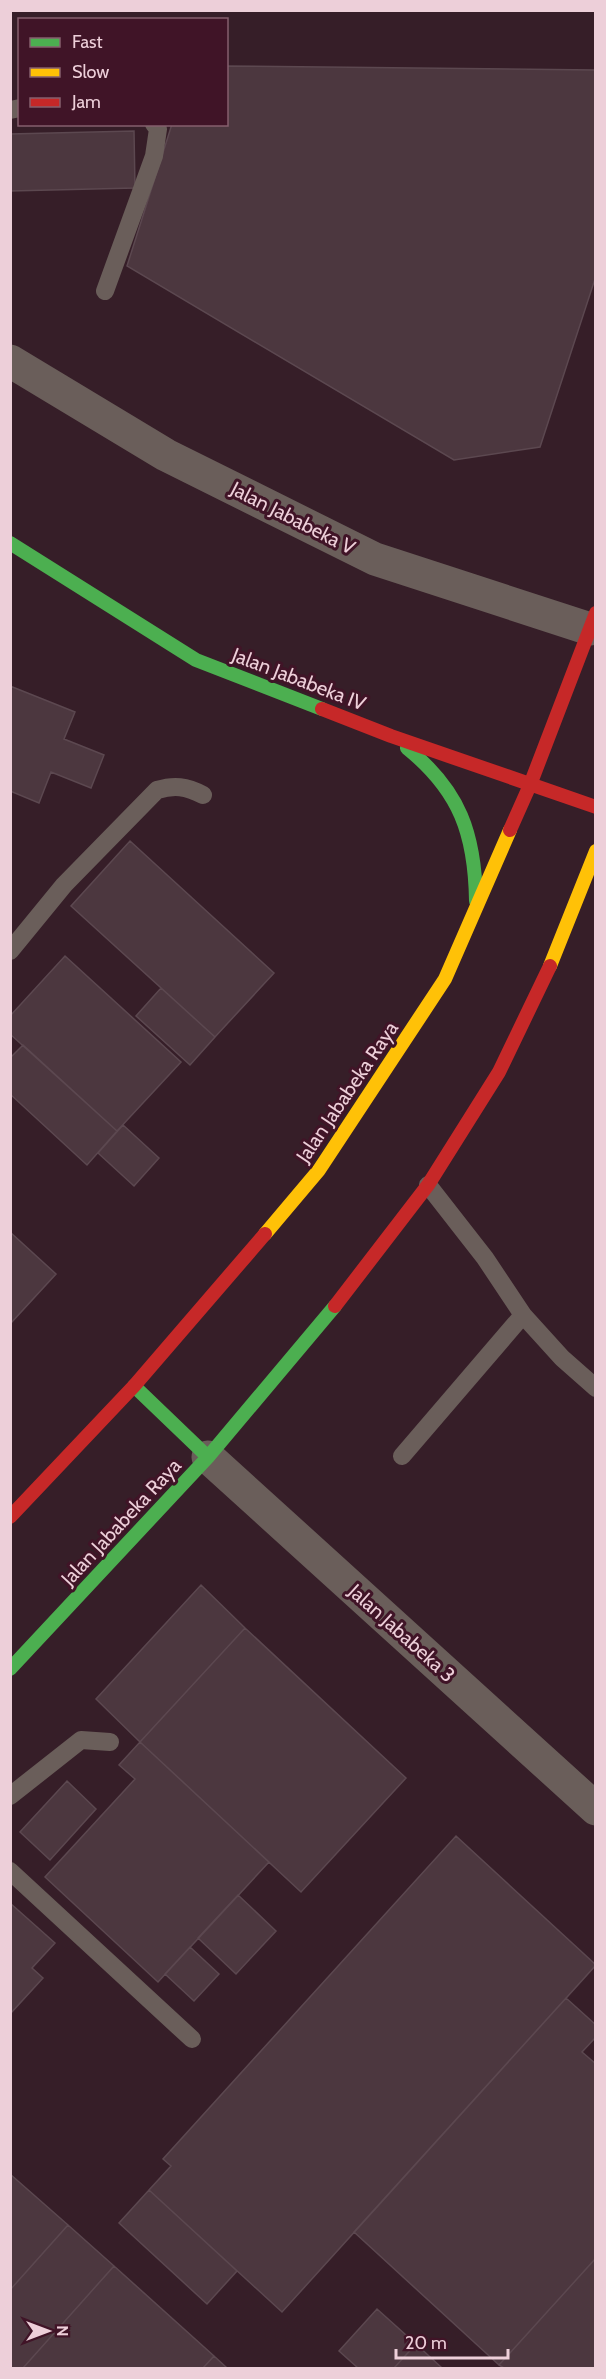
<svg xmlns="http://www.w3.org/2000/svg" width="606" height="2379" viewBox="0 0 606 2379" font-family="Cabin,sans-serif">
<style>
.building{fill:#4c373f;stroke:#5c4850;stroke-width:1.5}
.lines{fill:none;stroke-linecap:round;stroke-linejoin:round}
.lane{stroke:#6a5e5a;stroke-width:18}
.street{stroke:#6a5e5a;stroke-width:33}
.fast{stroke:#4caf50;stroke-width:14}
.slow{stroke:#ffc107;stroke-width:14}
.jam{stroke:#c62828;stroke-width:14}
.labels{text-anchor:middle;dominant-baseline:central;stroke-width:6;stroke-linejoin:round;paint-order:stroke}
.street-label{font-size:20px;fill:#edcfd9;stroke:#401427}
</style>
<rect width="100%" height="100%" fill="#361e28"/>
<path class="building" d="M226 66 596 70V276L540 447 454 460 127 266 172 124H226Z
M134 131 135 188 10 191V134Z
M10 686 75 712 64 739 104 755 91 788 51 772 39 803 10 791Z
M130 841 274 973 215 1037 71 906Z
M65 956 181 1062 117 1131 10 1034V1016Z
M161 988 215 1037 190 1065 136 1016Z
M23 1045 117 1131 87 1165 10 1094V1058Z
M123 1125 159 1158 134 1186 98 1153Z
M10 1232 56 1274 10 1324Z
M201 1585 245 1628 140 1742 96 1699Z
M245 1628 406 1778 301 1892 140 1742Z
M140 1742 269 1862 158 1982 45 1877 135 1779 119 1765Z
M67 1781 96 1809 50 1860 20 1832Z
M456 1836 596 1965 282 2312 149 2190 171 2166 163 2159Z
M238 1895 276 1931 236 1974 198 1938Z
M10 1903 55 1943 32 1968 43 1978 10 2014Z
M190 1947 219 1974 194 2001 165 1974Z
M566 1998 596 2025V2037L582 2052 596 2064V2258L499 2365 354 2232Z
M10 2174 68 2225 10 2290Z
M149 2190 237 2271 207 2304 119 2223Z
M68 2225 114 2266 23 2368H10V2290Z
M596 2258V2368H504L499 2365Z
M114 2266 214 2356 203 2368H23Z
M377 2309 416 2344 394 2368H358L339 2351Z
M416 2344 442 2368H394Z
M214 2356 227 2368H203Z"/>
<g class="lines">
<path class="lane" d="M10 110 20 108
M105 291 154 156 158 129 154 124
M10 951 64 885 157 790C174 785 186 786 203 795
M428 1185 485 1258 523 1315 562 1358 596 1388
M402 1456 523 1315
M10 1796 81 1740 110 1742
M10 1871 192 2039"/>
<path class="street" d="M10 361 166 455 375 559 590 629
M208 1457 596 1809"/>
<path class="fast" d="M10 543 196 660 322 709
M407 748C460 791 475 834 476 901
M134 1386 208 1457
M10 1669 208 1457 335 1306"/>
<path class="slow" d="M550 966 596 851
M265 1234 319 1170 445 979 510 830"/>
<path class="jam" d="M322 709 391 736 596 807
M510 830 530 785 596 613
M335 1306 428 1185 499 1072 550 966
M10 1517 134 1386 265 1234"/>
</g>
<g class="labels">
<g class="street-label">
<text transform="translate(293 518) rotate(27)">Jalan Jababeka V</text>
<text transform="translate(299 679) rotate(21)">Jalan Jababeka IV</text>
<text transform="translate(347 1092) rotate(-56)">Jalan Jababeka Raya</text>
<text transform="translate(121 1522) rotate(-47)">Jalan Jababeka Raya</text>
<text transform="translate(402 1633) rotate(42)">Jalan Jababeka 3</text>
</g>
</g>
<rect width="606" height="2379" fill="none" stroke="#edcfd9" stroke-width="24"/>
<rect x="18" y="18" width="210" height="108" fill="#401427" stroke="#855f6e" stroke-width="1.5"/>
<rect x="30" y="38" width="30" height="9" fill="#4caf50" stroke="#855f6e" stroke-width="1.5"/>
<text x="72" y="48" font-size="18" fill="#edcfd9">Fast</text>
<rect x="30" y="68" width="30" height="9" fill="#ffc107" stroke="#855f6e" stroke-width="1.5"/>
<text x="72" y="78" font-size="18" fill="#edcfd9">Slow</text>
<rect x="30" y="98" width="30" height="9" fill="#c62828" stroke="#855f6e" stroke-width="1.5"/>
<text x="72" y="108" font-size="18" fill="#edcfd9">Jam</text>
<g transform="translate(48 2331) rotate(90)" stroke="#401427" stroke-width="4.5" paint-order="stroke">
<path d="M0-4.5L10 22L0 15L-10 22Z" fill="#edcfd9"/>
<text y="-9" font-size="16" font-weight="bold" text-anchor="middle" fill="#edcfd9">N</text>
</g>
<path d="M396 2349v9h112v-9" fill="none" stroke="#edcfd9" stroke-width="3"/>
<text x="405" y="2349" font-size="18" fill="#edcfd9" stroke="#401427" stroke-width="4.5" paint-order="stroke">20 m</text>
</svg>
